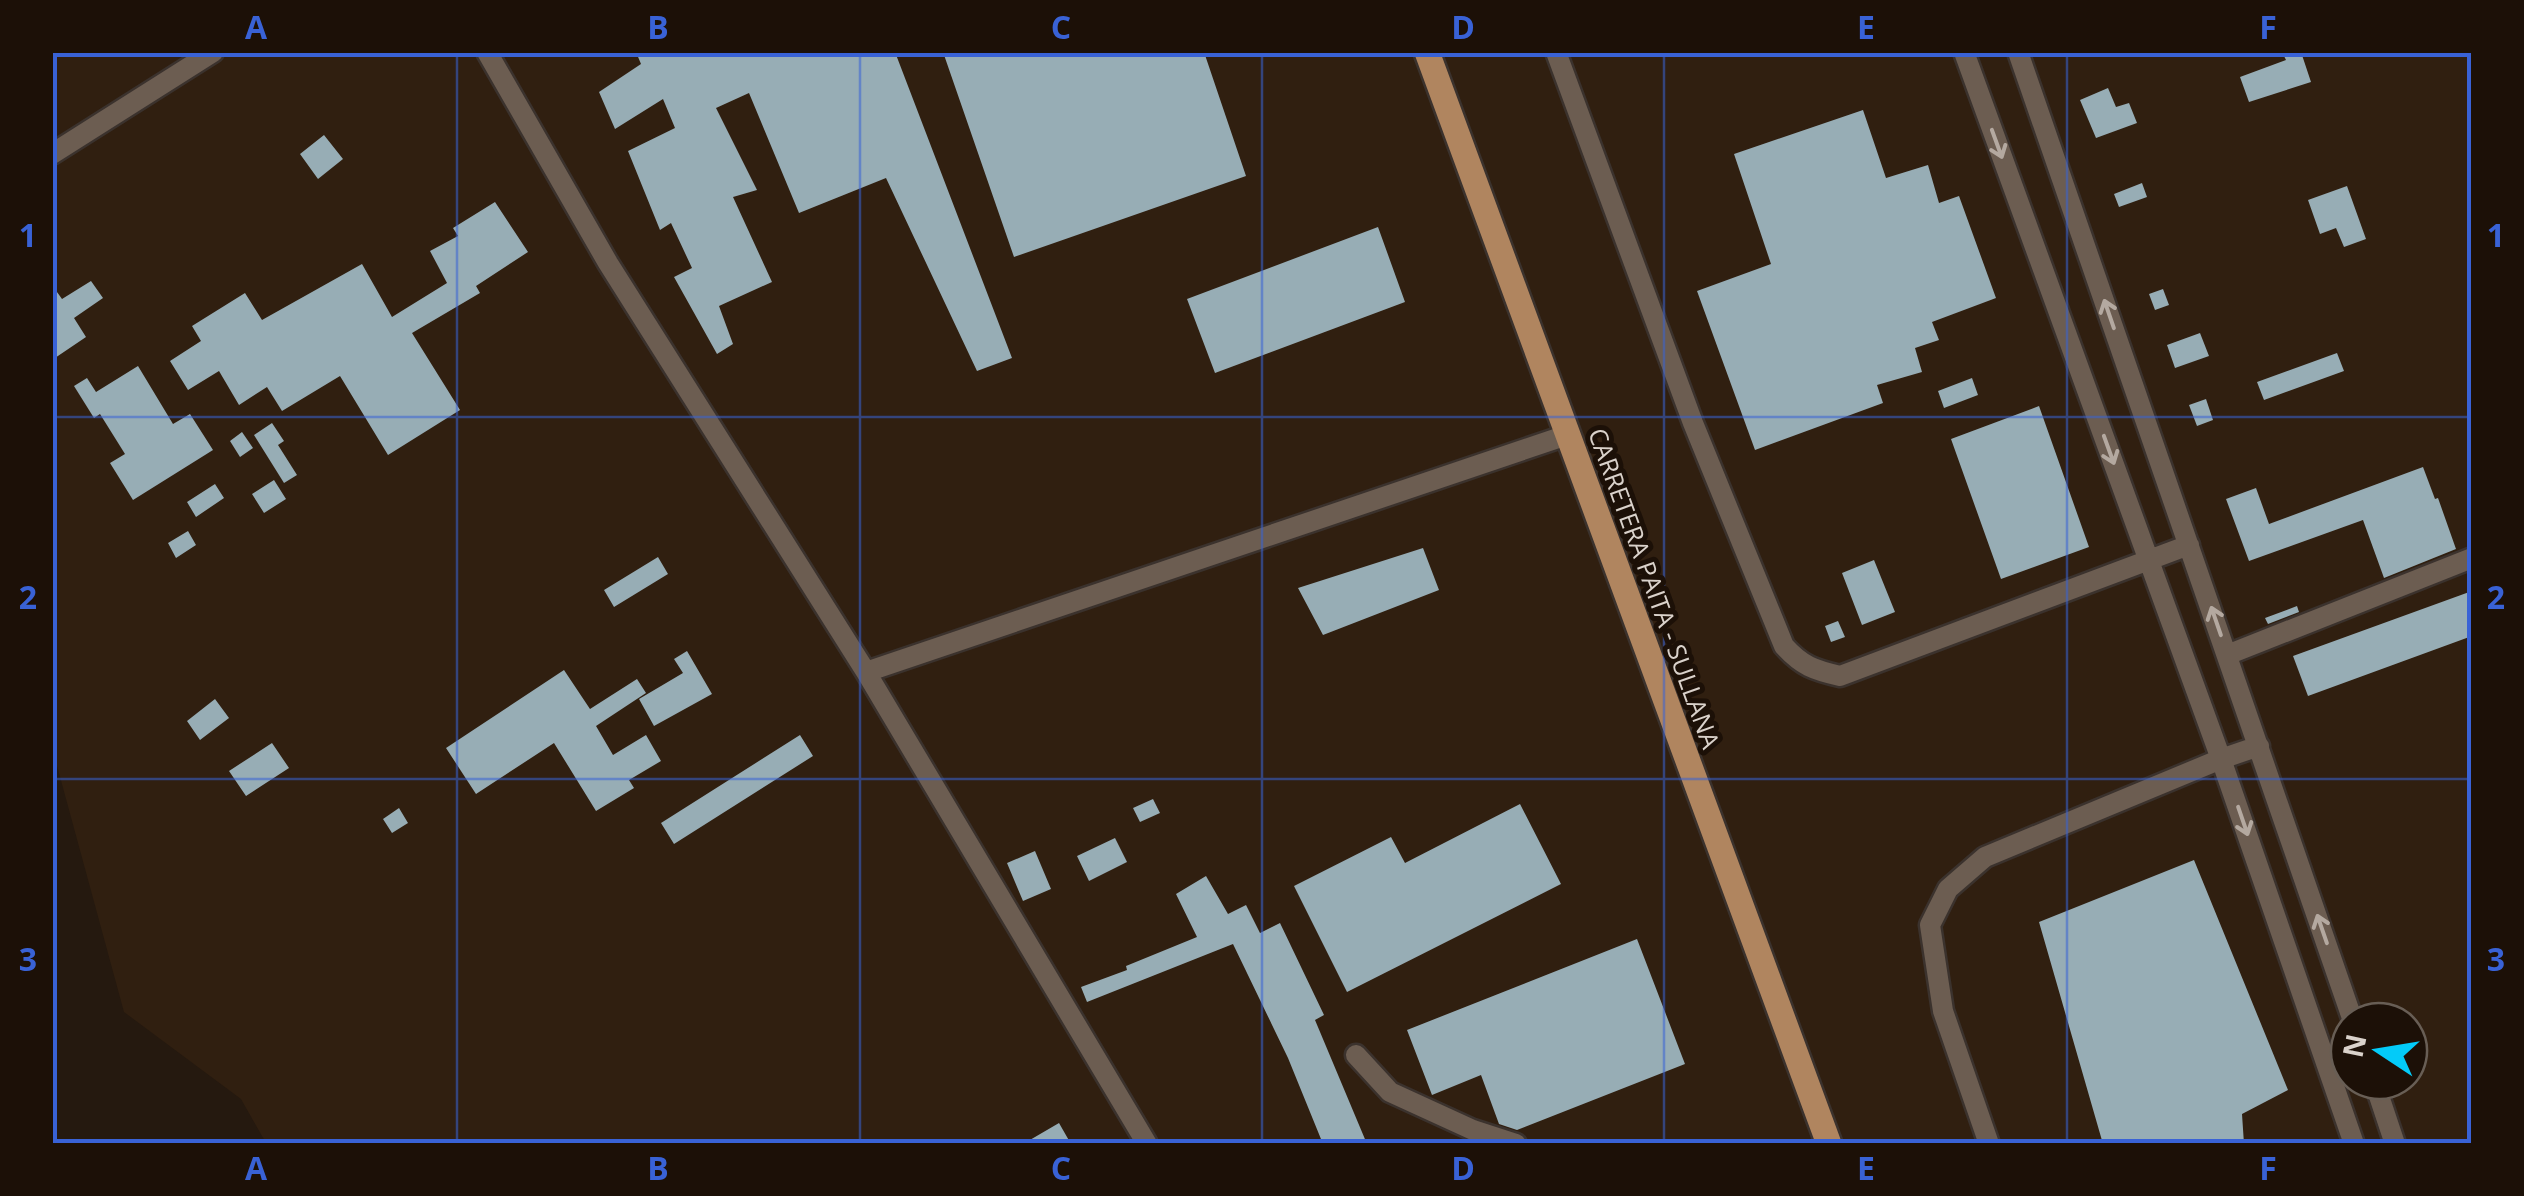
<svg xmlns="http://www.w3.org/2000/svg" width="2524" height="1196" viewBox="0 0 2524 1196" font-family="'Open Sans',sans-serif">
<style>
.built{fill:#301f10;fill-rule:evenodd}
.building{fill:#97adb5}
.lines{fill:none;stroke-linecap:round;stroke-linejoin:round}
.minor-casing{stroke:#3b322d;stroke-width:25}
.major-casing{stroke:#3b322d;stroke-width:30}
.minor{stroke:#6c5d51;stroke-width:20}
.major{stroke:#b0855f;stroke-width:25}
.oneway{stroke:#b4a9a0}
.grid{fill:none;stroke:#3962d6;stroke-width:2.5;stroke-opacity:0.55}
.labels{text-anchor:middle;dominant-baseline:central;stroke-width:10;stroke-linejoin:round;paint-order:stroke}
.street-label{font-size:25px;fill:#dad2cb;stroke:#1c1007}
.neatline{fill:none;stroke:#3962d6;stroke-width:4}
.grid-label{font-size:32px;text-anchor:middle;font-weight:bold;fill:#3962d6}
</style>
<rect width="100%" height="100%" fill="#25190f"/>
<path class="built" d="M52 53H2471V1143H266L241 1099 124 1012 53 751ZM2349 1021H2409V1081H2349Z"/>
<path class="building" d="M636 52H895L1012 358 977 371 886 178 799 213 749 93 716 108 757 190 733 197 772 282 719 306 733 344 717 354 674 277 692 268 671 223 660 230 628 151 675 128 663 99 615 129 599 92 641 64Z
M943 52H1204L1246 176 1014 257Z
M2293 52H2301L2311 82 2249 102 2240 77 2286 60 2284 56Z
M2108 88 2116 107 2129 103 2137 123 2096 138 2080 100Z
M1863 110 1886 178 1928 165 1939 203 1959 196 1996 298 1932 322 1939 340 1915 348 1922 372 1877 385 1883 403 1755 450 1697 291 1771 264 1734 154Z
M324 135 343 159 318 179 300 154Z
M2142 183 2147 197 2119 207 2114 194Z
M2347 186 2366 239 2344 247 2336 228 2320 234 2308 200Z
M495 202 528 252 476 286 480 293 412 333 460 410 388 455 340 376 282 411 267 387 239 405 219 371 188 390 170 361 201 341 192 326 245 293 262 320 362 264 392 317 447 283 430 251 458 236 453 228Z
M1378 227 1405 302 1215 373 1187 299Z
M91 281 103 298 74 318 86 337 52 360V285L62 299Z
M2163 289 2169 305 2155 310 2149 294Z
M2200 333 2209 356 2175 368 2167 345Z
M2337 353 2344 371 2264 400 2257 382Z
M138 366 173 424 190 414 213 450 133 500 110 463 125 454 100 414 94 418 74 386 87 378 96 392Z
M1972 378 1978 395 1944 408 1938 391Z
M2206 399 2213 420 2197 426 2189 405Z
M2039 406 2089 547 2001 579 1951 439Z
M272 423 284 441 278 445 297 475 284 483 254 435Z
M242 432 253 448 240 457 230 441Z
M2423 467 2435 499 2438 498 2456 549 2384 578 2363 520 2249 561 2226 499 2256 488 2269 524Z
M274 480 286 499 264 513 252 494Z
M215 484 224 498 196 517 187 502Z
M188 531 196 545 176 558 168 543Z
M1423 548 1439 590 1323 635 1298 588Z
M658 557 668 574 614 607 604 590Z
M1874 560 1895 612 1862 625 1842 573Z
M2472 591V636L2308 696 2293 656Z
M2297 606 2299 612 2268 624 2265 618Z
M1838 621 1845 637 1831 642 1825 626Z
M687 651 712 694 654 726 639 699 683 673 674 659Z
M564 670 590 709 637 679 646 693 596 726 613 755 646 735 661 761 629 780 634 788 596 811 554 743 476 794 446 748Z
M215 699 229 718 200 740 187 721Z
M800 735 813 756 674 844 661 823Z
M272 743 289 768 246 796 229 771Z
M1153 799 1160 813 1140 822 1133 808Z
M1520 804 1561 884 1347 992 1294 886 1391 837 1405 863Z
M399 808 408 823 392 833 383 819Z
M1115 838 1127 862 1089 881 1077 856Z
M1035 851 1051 889 1023 901 1007 863Z
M2194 860 2288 1090 2242 1114 2244 1144H2103L2039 922Z
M1206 876 1228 914 1246 905 1260 933 1280 923 1324 1015 1315 1020 1367 1144H1323L1288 1058 1233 944 1087 1002 1081 987 1127 970 1126 966 1197 937 1176 894Z
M1637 939 1685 1064 1517 1130 1499 1124 1481 1075 1432 1095 1407 1030Z
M1059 1123 1071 1144H1023Z"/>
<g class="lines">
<defs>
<path id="minor" d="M487 52 608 263 866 672 1147 1144
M1556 52 1693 423 1784 646C1802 666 1814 670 1840 676L2189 545
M1964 52 2221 759 2354 1144
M2018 52 2353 1021
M52 154 213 52
M2227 655 2472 558
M866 672 1567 435
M1356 1055 1390 1092 1473 1130 1516 1144
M2374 1081 2395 1144
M1989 1144 1943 1011 1930 925 1948 889 1985 857 2221 759 2259 746"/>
<path id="major" d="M1427 52 1829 1144"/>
</defs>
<use href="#minor" class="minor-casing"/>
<use href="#major" class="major-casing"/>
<use href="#minor" class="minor"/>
<use href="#major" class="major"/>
</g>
<defs><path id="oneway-shaft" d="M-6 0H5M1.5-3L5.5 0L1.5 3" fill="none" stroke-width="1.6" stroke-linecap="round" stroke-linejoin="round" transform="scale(2.5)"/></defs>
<g class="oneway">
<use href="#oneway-shaft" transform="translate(1997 144) rotate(70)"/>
<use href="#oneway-shaft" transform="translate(2109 314) rotate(-109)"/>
<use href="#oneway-shaft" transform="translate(2109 450) rotate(70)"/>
<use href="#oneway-shaft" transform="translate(2216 621) rotate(-109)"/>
<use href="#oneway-shaft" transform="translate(2243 821) rotate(71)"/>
<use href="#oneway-shaft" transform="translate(2322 929) rotate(-109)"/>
</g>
<path class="grid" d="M457 52V1144M860 52V1144M1262 52V1144M1664 52V1144M2067 52V1144M52 417H2472M52 779H2472"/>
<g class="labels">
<g class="street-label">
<text transform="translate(1655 588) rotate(70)">CARRETERA PAITA - SULLANA</text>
</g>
</g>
<rect width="2524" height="1196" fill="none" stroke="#1c1007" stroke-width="110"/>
<g transform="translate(2379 1051) rotate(282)"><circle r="48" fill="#1c1007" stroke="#685e55" stroke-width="2.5"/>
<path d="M0-8L18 38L0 25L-18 38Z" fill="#03cbf9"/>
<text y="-15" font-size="28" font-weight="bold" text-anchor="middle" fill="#dad2cb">N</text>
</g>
<rect x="55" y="55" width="2414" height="1086" class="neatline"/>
<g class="grid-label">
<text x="256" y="39">A</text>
<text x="658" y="39">B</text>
<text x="1061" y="39">C</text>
<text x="1463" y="39">D</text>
<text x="1866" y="39">E</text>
<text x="2268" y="39">F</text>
<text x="28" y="247">1</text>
<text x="2496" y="247">1</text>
<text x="28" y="609">2</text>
<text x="2496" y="609">2</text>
<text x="28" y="971">3</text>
<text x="2496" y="971">3</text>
<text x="256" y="1180">A</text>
<text x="658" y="1180">B</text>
<text x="1061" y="1180">C</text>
<text x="1463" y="1180">D</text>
<text x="1866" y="1180">E</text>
<text x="2268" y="1180">F</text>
</g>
</svg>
